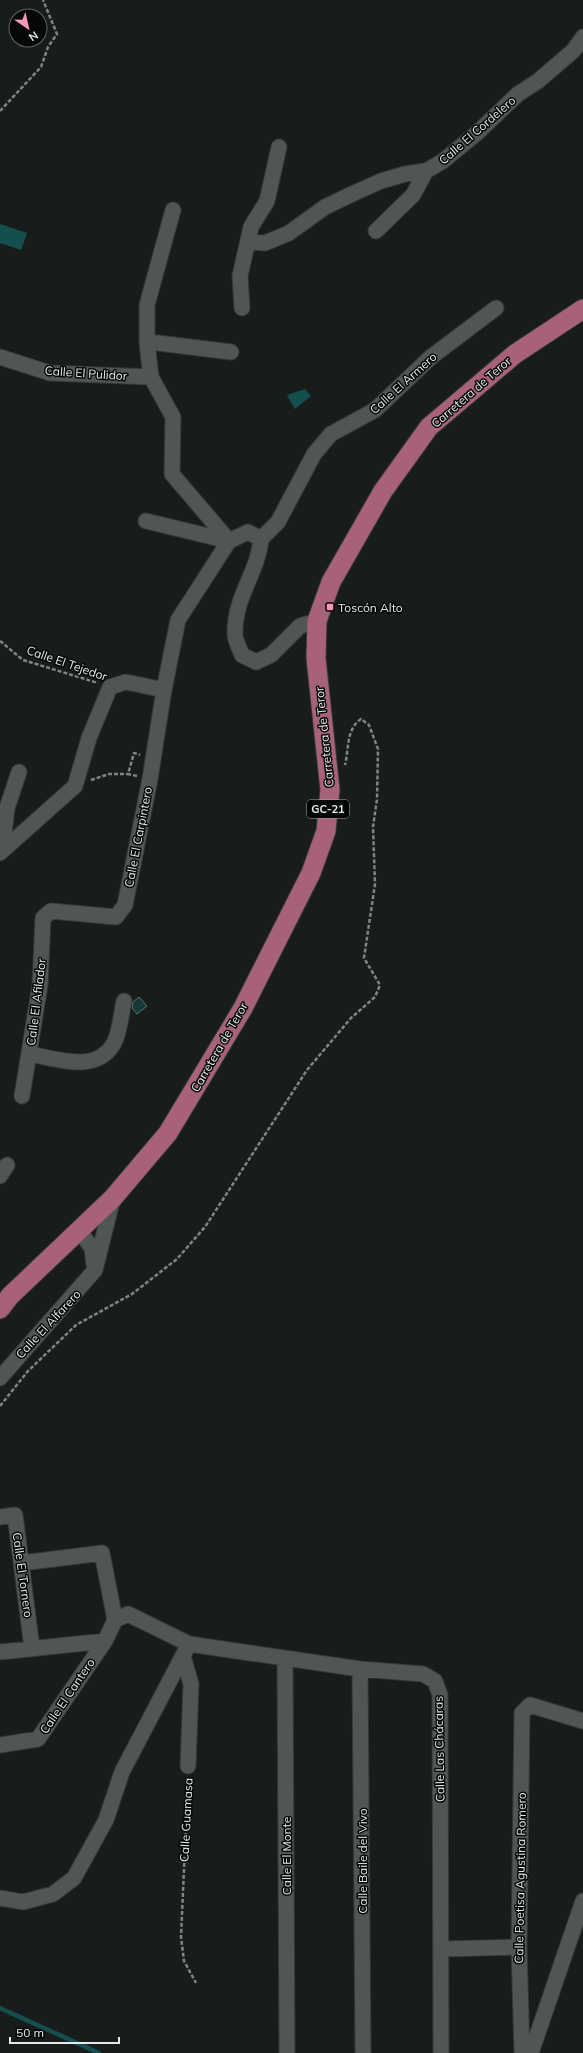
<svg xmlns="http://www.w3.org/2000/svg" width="583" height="2053" viewBox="0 0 583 2053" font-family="Mulish,sans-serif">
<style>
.water{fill:#154f4d}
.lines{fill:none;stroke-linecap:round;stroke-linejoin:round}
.stream{stroke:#154f4d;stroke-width:4.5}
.building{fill:#143b39;stroke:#696f6e}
.minor-casing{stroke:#363939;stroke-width:17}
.major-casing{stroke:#363939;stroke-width:21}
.path{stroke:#808483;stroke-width:2.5;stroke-dasharray:4 2;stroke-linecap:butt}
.minor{stroke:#505555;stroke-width:15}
.major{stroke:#a7617b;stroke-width:19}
.poi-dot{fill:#f09ab6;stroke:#050707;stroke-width:1.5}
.labels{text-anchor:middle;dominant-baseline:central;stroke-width:3;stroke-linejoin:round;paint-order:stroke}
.shield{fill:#050707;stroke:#a3a6a6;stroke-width:1}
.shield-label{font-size:11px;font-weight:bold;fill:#e7eaea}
.street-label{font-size:12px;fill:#e7eaea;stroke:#050707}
.poi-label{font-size:12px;fill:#e7eaea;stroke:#050707;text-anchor:start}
</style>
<rect width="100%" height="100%" fill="#181d1c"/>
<path class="water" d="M0 224 27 233 21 250 0 243Z
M305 389 311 396 295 409 287 395Z"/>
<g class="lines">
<path class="stream" d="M0 2008 99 2053"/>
</g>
<path class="building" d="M139 997 147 1006 137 1014 132 1008 133 1002Z"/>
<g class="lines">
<defs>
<path id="minor" d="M173 210 147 305V343L151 377 173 417 172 474 229 541
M376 231 413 195 426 171
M249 242 265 243 289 233 325 207 352 194 381 181 405 174 426 171 443 161 477 133 518 94 538 81 573 51 583 37
M242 308 240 276 251 227 267 201 279 147
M147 343H158L231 352
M0 357 50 373 151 377
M146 521 229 541
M261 539 278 522 314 454 331 434 375 410 431 357 496 308
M2 851 7 808 19 772
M0 853 75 786 89 738 110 687 126 682 164 690
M30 1054C57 1059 97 1074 114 1043 120 1032 121 1014 124 1001
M22 1096 40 985 43 918 51 911 116 917 125 905 150 779 164 690 178 620 229 541 248 532 261 539C258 573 234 597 235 634 235 641 240 649 242 655L256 662 271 655 300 626 317 621
M0 1176 7 1165
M79 1231 92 1248 94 1265
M0 1378 95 1270 113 1198
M0 1517 15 1515 32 1648
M22 1563 102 1553 115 1620
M115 1620 128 1614 189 1644 360 1669 423 1674 435 1681 440 1695 441 2053
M0 1652 105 1641
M183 1656 191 1684 188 1766
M285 1658 287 2053
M360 1669 363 2053
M0 1745 38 1739 105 1641 115 1620
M0 1898 23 1902 53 1894 74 1878 106 1820 122 1772 189 1644
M441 1949 519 1947
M522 2053 519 1947 522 1713 530 1705 583 1721
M531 2053 583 1901"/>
<path id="major" d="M0 1309 10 1296 113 1198 168 1133 243 1008 311 873 326 831 330 790 316 658 317 621 331 582 383 491 429 427 515 354 583 309"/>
</defs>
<use href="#minor" class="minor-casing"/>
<use href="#major" class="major-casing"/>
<path class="path" d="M0 111 41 67 48 47 57 34 43 0
M0 641 23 660 98 683
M137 776 128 774 134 753 140 755
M91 780 109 774H128
M0 1406 28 1371 76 1325 132 1294 177 1259 205 1227 307 1070 351 1018 375 997 380 985 364 958 375 884 373 827 377 799 378 749 369 725 361 719C346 729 349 749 345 765
M188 1779 181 1937 184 1961 196 1983"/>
<use href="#minor" class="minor"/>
<use href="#major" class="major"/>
</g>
<rect class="poi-dot" x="326" y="603" width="8" height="8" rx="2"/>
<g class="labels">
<rect class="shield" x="307" y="800" width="42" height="18" rx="3"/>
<g class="shield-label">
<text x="328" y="809">GC-21</text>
</g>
<g class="street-label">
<text transform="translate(477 130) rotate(-41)">Calle El Cordelero</text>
<text transform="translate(86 373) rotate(4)">Calle El Pulidor</text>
<text transform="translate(403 383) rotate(-42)">Calle El Armero</text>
<text transform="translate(471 392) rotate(-41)">Carretera de Teror</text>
<text transform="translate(67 663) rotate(19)">Calle El Tejedor</text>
<text transform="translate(324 737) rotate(-96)">Carretera de Teror</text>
<text transform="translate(138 837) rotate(-79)">Calle El Carpintero</text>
<text transform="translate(36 1002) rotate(-83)">Calle El Afilador</text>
<text transform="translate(219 1047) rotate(-60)">Carretera de Teror</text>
<text transform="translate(48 1324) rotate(-47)">Calle El Alfarero</text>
<text transform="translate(23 1575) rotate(82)">Calle El Tornero</text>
<text transform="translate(67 1696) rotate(-56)">Calle El Cantero</text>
<text transform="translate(439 1749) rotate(-91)">Calle Las Chácaras</text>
<text transform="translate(186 1820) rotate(-87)">Calle Guamasa</text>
<text transform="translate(286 1856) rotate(-90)">Calle El Monte</text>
<text transform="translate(362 1861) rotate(-90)">Calle Baile del Vivo</text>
<text transform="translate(520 1878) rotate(-89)">Calle Poetisa Agustina Romero</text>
</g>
<g class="poi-label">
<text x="338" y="607">Toscón Alto</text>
</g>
</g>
<g transform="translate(28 28) rotate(146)"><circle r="19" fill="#050707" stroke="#5f6262"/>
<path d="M0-3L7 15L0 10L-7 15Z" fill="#f09ab6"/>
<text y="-6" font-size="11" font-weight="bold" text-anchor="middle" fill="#e7eaea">N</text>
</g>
<path d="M10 2037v6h109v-6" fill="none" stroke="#e7eaea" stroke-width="2"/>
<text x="16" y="2037" font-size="12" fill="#e7eaea" stroke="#050707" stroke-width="3" paint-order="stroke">50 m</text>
</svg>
